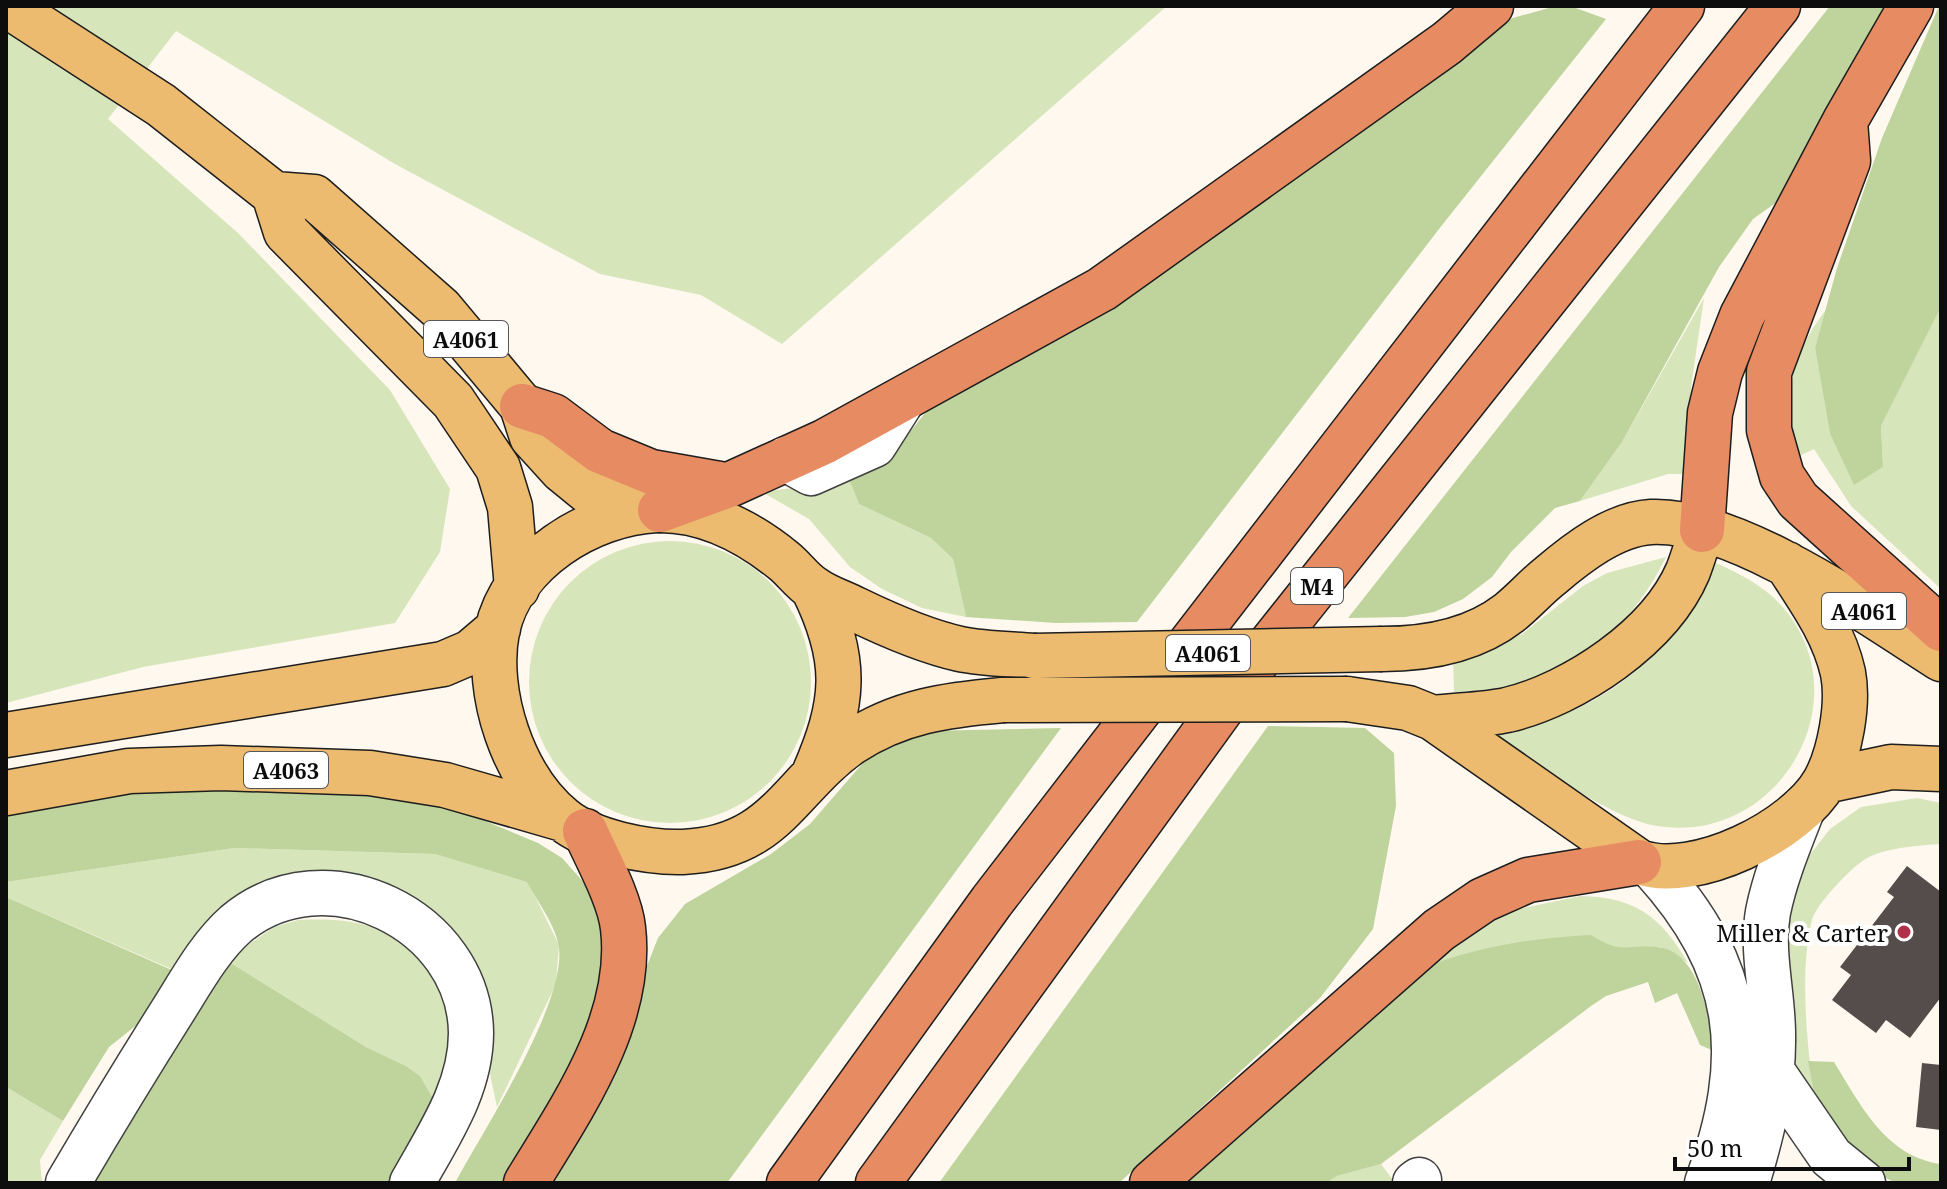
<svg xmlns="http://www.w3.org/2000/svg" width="1947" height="1189" viewBox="0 0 1947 1189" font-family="'Noto Serif',serif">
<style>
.green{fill:#d7e5bb}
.forest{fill:#bed49c}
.building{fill:#554d4b}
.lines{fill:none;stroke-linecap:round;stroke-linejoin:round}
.minor-casing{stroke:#404040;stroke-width:47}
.major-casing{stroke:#1e1e1e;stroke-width:47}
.highway-casing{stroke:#1e1e1e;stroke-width:47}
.minor{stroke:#fff;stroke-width:44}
.major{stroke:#ecbb70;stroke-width:44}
.highway{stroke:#e78b63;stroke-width:44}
.major-bridge-casing{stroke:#1e1e1e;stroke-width:47;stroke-linecap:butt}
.major-bridge{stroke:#ecbb70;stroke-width:44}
.poi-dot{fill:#b1314b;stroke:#fff;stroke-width:3}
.labels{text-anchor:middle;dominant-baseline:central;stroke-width:8;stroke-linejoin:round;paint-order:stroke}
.shield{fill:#fff;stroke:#565656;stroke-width:2}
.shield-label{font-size:22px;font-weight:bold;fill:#0d0d0d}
.poi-label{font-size:24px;fill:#0d0d0d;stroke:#fff;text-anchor:end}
</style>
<rect width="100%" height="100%" fill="#fef8ef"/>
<path class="green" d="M6 6H1167L782 344 701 295 600 274 395 164 176 31 108 119 238 233 390 390 450 489 440 552 395 623 143 667 6 703Z
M1704 298 1691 387 1688 474H1668L1580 501 1622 442Z
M1941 307V589L1851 506 1814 449 1799 456C1780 402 1791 354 1826 310L1815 348 1830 434 1854 484 1883 467 1881 426Z
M846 472 859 504 931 538 953 559 966 617 922 608 882 589 850 567 809 519 762 492 807 486Z
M529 682a141 141 0 1 1 282 0a141 141 0 1 1-282 0Z
M1666 557C1623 645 1551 690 1454 692L1453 660 1522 634 1583 586 1607 573Z
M1711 561C1733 570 1755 581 1773 597 1869 688 1784 846 1657 826 1608 818 1536 763 1494 733 1561 722 1627 693 1667 636 1684 613 1697 586 1711 561Z
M1917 798 1941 803V844C1921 845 1887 848 1869 857 1853 865 1817 903 1812 920 1799 969 1807 1054 1816 1103L1795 1065 1783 936 1804 862 1830 829 1861 807Z
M234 848 435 854 528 882 559 945 556 984 497 1107 486 1055 483 1012 354 882 174 970 6 897V882Z
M1581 896C1634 897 1661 916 1688 963L1660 947 1420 969 1475 930 1518 909Z
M298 920C327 919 358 919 384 932 448 964 471 1038 434 1100L420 1076 406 1066 366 1047 226 960 274 927Z
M6 1087 63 1121 40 1160 42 1183H6Z
M1381 1164 1393 1180 1389 1183H1326L1337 1176Z"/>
<path class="forest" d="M1556 6H1570L1606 19 1439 229 1137 622 1056 623 966 617 953 559 931 538 859 504 846 472 897 448 930 407 1495 23Z
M1830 6H1894L1781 199 1753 219 1719 267 1622 442 1580 501 1555 508 1511 552 1492 577 1463 599 1434 612 1405 617 1348 618Z
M1939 6 1941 307 1881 426 1883 467 1854 485 1830 434 1815 348 1837 268 1882 138Z
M1268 726 1365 728 1394 753 1396 806 1373 929 1320 998 1119 1183H939Z
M1061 728 727 1183H550L616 1069 632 1031 645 971 658 938 685 904 771 854 810 824 869 756 923 731Z
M196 784 369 790 461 811 538 843 562 858 587 886 607 947 596 1025 506 1183H455C483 1131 566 1004 559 948 557 927 537 901 527 882L435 854 234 848 6 882V811Z
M6 897 174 971 153 1012 109 1047 63 1121 6 1087Z
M1591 935C1623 955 1623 944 1657 947 1700 951 1709 1017 1714 1051L1700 1045 1677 993 1655 1003 1648 982 1606 996 1591 1006 1381 1164 1337 1176 1326 1183H1180L1420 969C1476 947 1530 938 1591 935Z
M226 960 366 1047 406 1066 420 1076 434 1100 395 1183H80Z
M1808 1061 1834 1062C1860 1104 1886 1157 1941 1164V1183H1896L1865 1168 1816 1103Z"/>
<path class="building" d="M1907 866 1941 892V997L1910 1038 1886 1020 1876 1033 1832 1000 1851 975 1840 967 1894 897 1887 892Z
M1922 1063 1941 1065V1130L1916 1127Z"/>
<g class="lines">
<defs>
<path id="minor" d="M786 459 811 473 874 445 902 401
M1652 867C1744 968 1753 1056 1707 1183
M1772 1071 1831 1157 1863 1183
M68 1183C102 1125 136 1069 172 1012 191 982 209 948 236 924 325 849 470 920 471 1033 471 1089 438 1136 412 1183
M1415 1183 1419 1180
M1747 1183C1762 1133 1774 1087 1773 1034 1773 994 1761 952 1768 912 1775 877 1790 841 1803 808"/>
<path id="major" d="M8 6 161 105 274 194 314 197 441 309 522 406 532 437 562 470 589 492 635 512
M274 194 286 232 453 401 498 468 510 507 517 588
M813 588C849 661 845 703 813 776
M1382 649C1426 649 1473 641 1509 613 1523 602 1536 587 1550 576 1577 553 1614 524 1651 522 1736 518 1870 614 1941 659
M1347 699 1408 708 1433 718 1639 862C1694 882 1797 831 1825 781 1840 753 1849 704 1843 673 1834 632 1809 598 1787 564
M1003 700C947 705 899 711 851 743 788 787 776 848 683 852 648 853 591 842 563 819 513 778 485 693 497 631 512 561 590 513 657 510 705 509 747 531 784 561 794 569 802 581 813 588 825 597 841 602 855 609 888 625 924 641 960 649 984 654 1010 654 1034 656
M1433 718C1457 715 1483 715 1507 710 1574 694 1660 637 1688 571 1693 558 1697 544 1702 530
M6 735 443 664 471 652 498 629
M1825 781 1891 767 1941 769
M6 793 129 771 221 768 370 773 445 785 563 819"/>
<path id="highway" d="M1845 121 1848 161 1769 372V430L1782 476 1798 500 1941 629
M522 406 553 416 600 451 651 472 725 485
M660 510 729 485 824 442 1102 289 1447 43 1491 6
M1702 530 1710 413 1720 372 1742 316 1845 121 1911 6
M526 1183C571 1109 634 1020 623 928 620 899 597 858 585 831
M789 1183 992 901 1682 6
M878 1183 1246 675 1778 6
M1152 1183 1439 930 1483 900 1528 880 1639 862"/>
</defs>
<use href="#minor" class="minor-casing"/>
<use href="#major" class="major-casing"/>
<use href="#highway" class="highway-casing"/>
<use href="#minor" class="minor"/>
<use href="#major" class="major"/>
<use href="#highway" class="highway"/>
<defs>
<path id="major-bridge" d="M1034 656 1382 649
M1003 700 1347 699"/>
</defs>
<use href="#major-bridge" class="major-bridge-casing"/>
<use href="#major-bridge" class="major-bridge"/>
</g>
<circle class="poi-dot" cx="1904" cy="932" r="8"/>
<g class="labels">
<g class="shield">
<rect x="424" y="321" width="84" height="36" rx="6"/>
<rect x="1291" y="568" width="52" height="36" rx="6"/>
<rect x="1822" y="593" width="84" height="36" rx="6"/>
<rect x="1166" y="635" width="84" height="36" rx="6"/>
<rect x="244" y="752" width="84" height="36" rx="6"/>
</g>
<g class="shield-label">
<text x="466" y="339">A4061</text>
<text x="1317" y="586">M4</text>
<text x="1864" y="611">A4061</text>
<text x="1208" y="653">A4061</text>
<text x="286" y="770">A4063</text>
</g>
<g class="poi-label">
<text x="1888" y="932">Miller &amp; Carter</text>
</g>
</g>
<rect width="1947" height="1189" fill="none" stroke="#0d0d0d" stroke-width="16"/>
<path d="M1675 1157v12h234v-12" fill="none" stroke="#0d0d0d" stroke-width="4"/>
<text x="1687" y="1157" font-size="24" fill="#0d0d0d" stroke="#ffffff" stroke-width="6" paint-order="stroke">50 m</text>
</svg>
